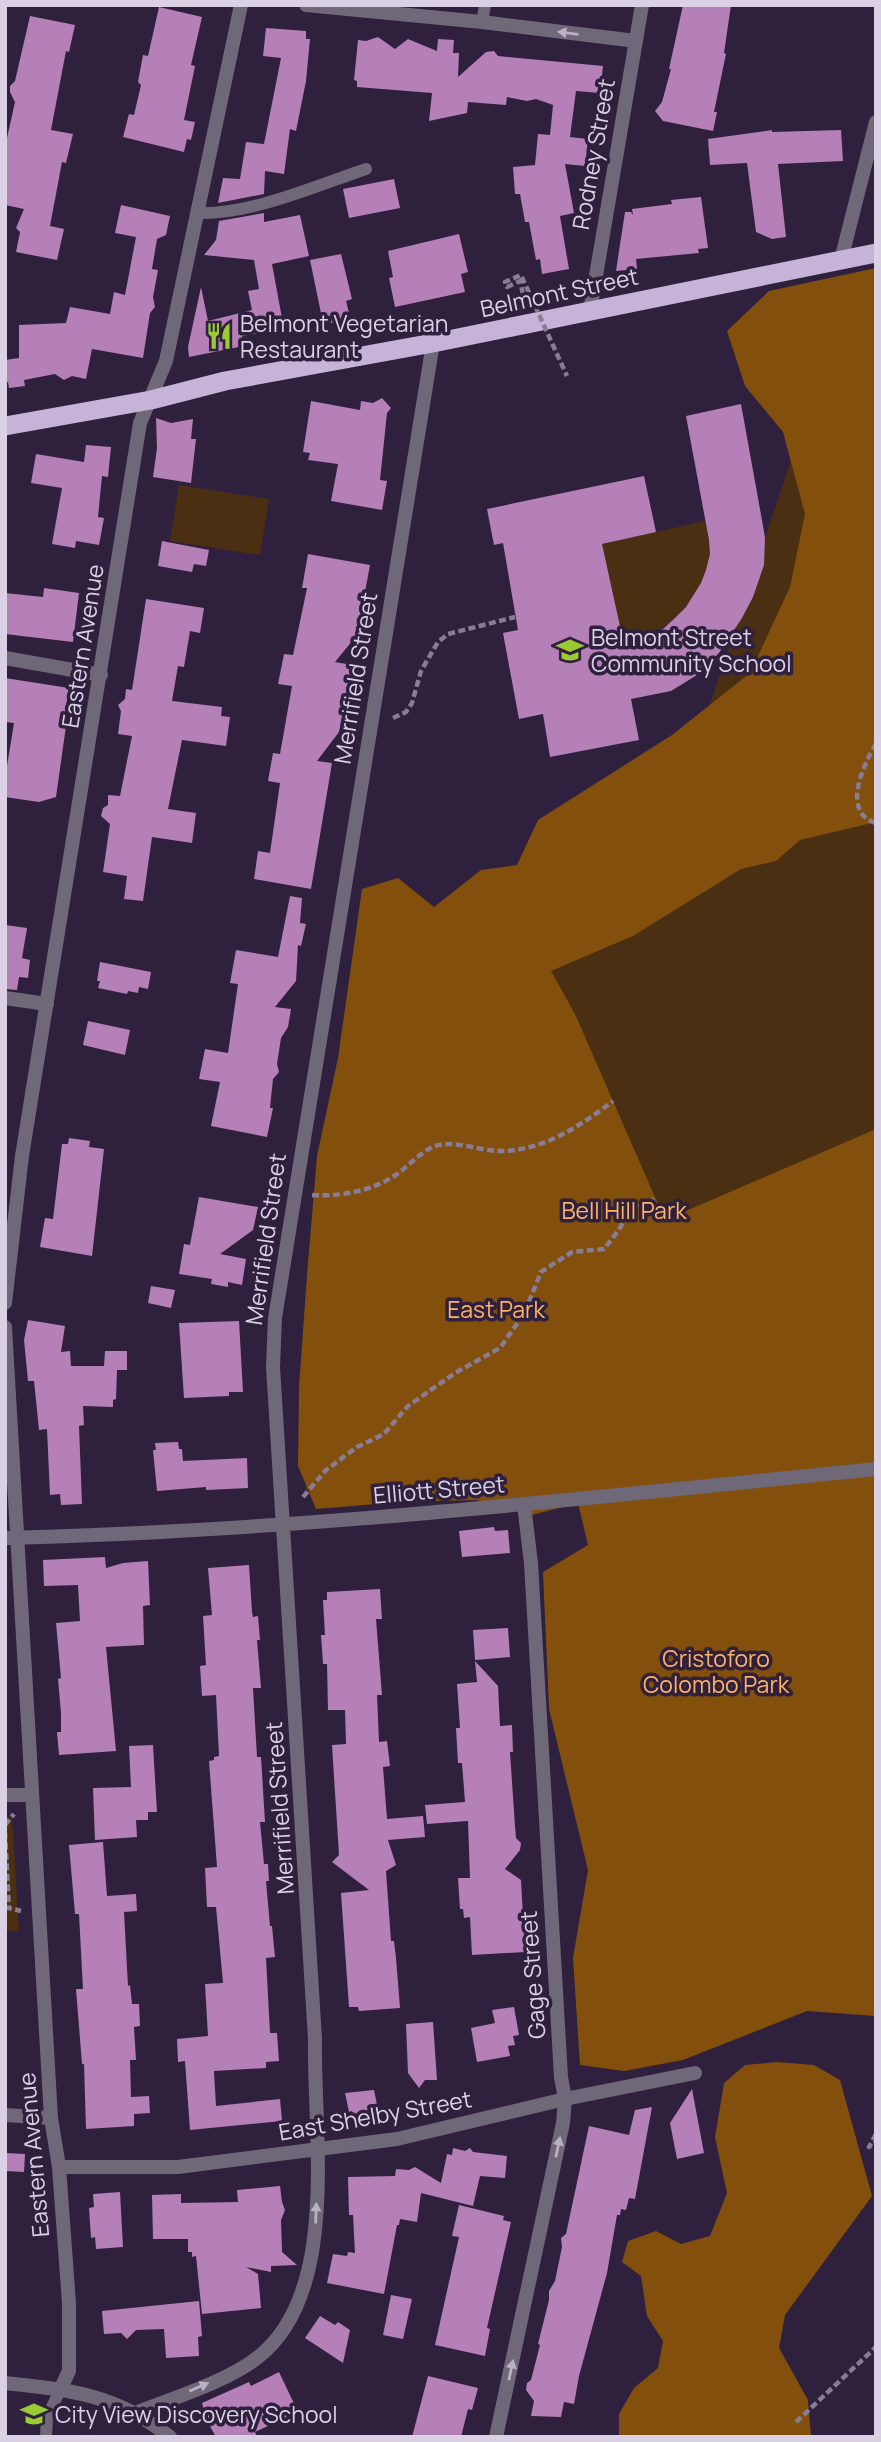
<svg xmlns="http://www.w3.org/2000/svg" width="881" height="2442" viewBox="0 0 881 2442" font-family="Manrope,sans-serif">
<style>
.green{fill:#4a2f12}
.forest{fill:#824f0c}
.building{fill:#b57fb7}
.lines{fill:none;stroke-linecap:round;stroke-linejoin:round}
.path{stroke:#887d95;stroke-width:4.5;stroke-dasharray:7 3.5;stroke-linecap:butt}
.service{stroke:#6f6878;stroke-width:12}
.minor{stroke:#6f6878;stroke-width:14}
.trunk{stroke:#c5b4d8;stroke-width:19}
.path-bridge{stroke:#887d95;stroke-width:4.5;stroke-dasharray:7 3.5;stroke-linecap:butt}
.oneway{fill:#bab2c4}
.labels{text-anchor:middle;dominant-baseline:central;stroke-width:7;stroke-linejoin:round;paint-order:stroke}
.street-label{font-size:23px;fill:#dad1e4;stroke:#2f203e}
.poi-label{font-size:23px;fill:#dad1e4;stroke:#2f203e;text-anchor:start}
.park-label{font-size:23px;fill:#feb262;stroke:#2f203e}
</style>
<rect width="100%" height="100%" fill="#2f203e"/>
<path class="green" d="M876 285V1436L305 1492 342 1059 633 936 848 288Z
M179 485 269 499 260 555 170 541Z
M705 521C707 532 711 544 710 554 705 599 666 635 624 646L602 544Z
M5 1817H12L19 1931H5Z"/>
<path class="forest" d="M876 268V822L800 840 776 861 741 869 633 936 551 971 575 1014 665 1220 876 1129V2016L807 2011 683 2060 624 2071 580 2065 573 1958 588 1870 549 1709 543 1572 588 1545 578 1503 532 1515 477 1500 400 1502 316 1509 298 1466 299 1387 307 1275 317 1156 338 1058 362 889 398 878 434 907 481 870 517 865 538 820 672 735 750 673 790 587 805 514 783 432 745 386 727 331 769 291Z
M778 2062 814 2065 840 2080 872 2196 785 2315 779 2348 808 2400 811 2437H619V2414L634 2388 658 2368 663 2341 647 2316 641 2276 622 2262 628 2241 656 2231 681 2244 710 2236 727 2193 715 2137 724 2083 745 2065Z"/>
<path class="building" d="M683 5H731L724 53 726 54 714 112H717L713 131 663 121 655 111 662 102 671 69H669Z
M159 7 202 17 191 65 195 66 184 120 195 122 191 140 187 139 184 152 123 137 129 114 134 115 141 85 138 82 143 55 148 56Z
M30 16 75 25 69 52 66 51 51 130 73 134 66 163 62 162 50 226 64 229 57 260 16 252 20 232 16 228 24 209 5 205V147L15 102 10 92V86L15 81Z
M266 28 306 31V39H310L306 81 296 131 290 129 284 174 265 171 264 194 218 203 223 178 240 179 246 142 264 144 281 58 263 56Z
M378 37 395 49 408 39 437 51 438 39 454 40 453 53H459L458 77 486 52 494 51 498 56 603 66 600 93 576 91 570 137 588 139 585 166 565 164 574 213 560 216 569 269 542 274 540 259 536 260 529 222H525L520 194H515L513 167 535 165 538 134 550 135 553 105 536 99 527 101 507 97 506 105 468 102 467 113 429 121 432 93 357 87V81L354 80 358 40 366 41Z
M772 130V132L841 130 843 161 778 164 786 237 772 239 756 232 747 163 710 165 708 139Z
M394 179 400 208 349 218 343 189Z
M701 197 708 248 698 249 699 253 636 259 637 269 616 271 625 212H631L633 215 632 209 672 204 671 200Z
M121 205 170 216 166 235 157 239 152 269 158 270 153 297 155 307 150 313 143 358 92 349 86 379 72 376 64 380 55 374 24 380 25 386 9 388 8 382H5V360L19 358V325L66 323 70 307 110 314 114 292 125 295 136 237 115 233Z
M264 213V222L300 215 309 256 272 264 284 329 242 336 244 346 189 357 188 347 201 287 208 321 252 310 248 291 259 289 254 260 204 255 216 240 219 221Z
M459 234 468 272 461 274 465 292 395 307 389 278 393 277 388 251Z
M341 254 352 299 346 301 350 317 333 323H323L310 260Z
M382 398 391 408 387 413 380 480 387 481 382 510 331 501 338 464 308 460 310 453 303 452 311 401 360 410 361 401 373 403Z
M741 404 765 537 764 565 753 597 742 618 719 653 697 675 671 691 631 699 639 740 550 757 543 714 519 719 503 633 518 630 503 543 494 545 487 509 644 476 656 532 602 544 625 649 663 629 675 618 686 607 701 583 706 570 710 554 709 540 686 416Z
M156 418 171 423 193 419 191 439H196L191 483 153 477 157 448Z
M86 445 111 447 108 477 102 476 98 517 104 518 99 545 76 541 75 548 52 544 62 488 31 483 36 454 84 462Z
M162 541 209 550 206 566 194 564 192 572 158 566Z
M308 554 370 565 357 635 335 662 352 665 339 732 317 761 332 763 311 889 254 879 258 851 270 853 280 783 268 781 273 753 280 754 292 686 278 684 284 654 293 655 307 588H302Z
M44 588 79 593 73 642 5 634V593L43 597Z
M146 599 204 608 200 633 190 631 184 667 178 666 172 701 222 707 221 716 230 717 226 746 182 740 168 809 196 813 192 843 152 837 143 901 124 899 127 876 103 872 110 824 101 816 103 808 108 805V795L120 796 132 736 118 734 121 711 118 705 125 699 126 689 132 690Z
M5 678 69 688 65 711 68 712 56 797 39 802 5 797V778L14 723 5 722Z
M290 896 302 898 300 923 306 924 301 946 298 945 296 981 275 1007 291 1009 288 1027 281 1038 277 1064 279 1072 273 1079 270 1108H273L267 1137 211 1126 220 1082 199 1079 205 1049 228 1053 238 984 230 983 236 950 278 957Z
M5 925 27 928 22 958 30 960 28 978 19 977 17 990 5 989Z
M100 962 151 972 148 989 139 987 138 993 128 991 127 994 98 988 100 981H97Z
M88 1021 130 1030 125 1055 83 1045Z
M69 1138 90 1141 89 1147 104 1149 92 1256 40 1247 45 1218 53 1219 62 1144H68Z
M199 1197 258 1207 253 1230 220 1254 246 1259 242 1285 228 1282V1287L211 1284 212 1279 179 1274 184 1244 190 1245Z
M151 1286 175 1290 171 1308 148 1303Z
M28 1320 65 1326 61 1352 70 1351 71 1366H104L105 1351H127V1370H117L116 1399 113 1400V1407L83 1406 84 1425 79 1426 82 1504 61 1505 60 1494 50 1495 47 1429 39 1430 34 1381H28L24 1340Z
M239 1321 243 1392H229V1396L184 1398 179 1323Z
M178 1442 179 1449H182L183 1461 247 1458 248 1488 206 1490V1487L157 1491 153 1450H156L155 1443Z
M494 1527 495 1531 508 1530 510 1553 462 1557 459 1531Z
M105 1557 106 1568 123 1563 148 1561 150 1605 143 1606 144 1645 106 1647 116 1751 59 1755 57 1732H61V1713L58 1679 61 1678 56 1623 80 1621 78 1585 44 1586 43 1560Z
M249 1565 252 1612 253 1617 258 1616 260 1640H257L261 1688H253L257 1757H261L265 1822H260L264 1864H268L269 1881H266L270 1926H272L275 1957 266 1958 270 2033H277L279 2061 266 2062V2068L214 2071 216 2106 280 2099 282 2121 190 2130 185 2061 178 2062 177 2039 208 2036 205 1984 223 1983 216 1907H207L205 1868 217 1867 209 1761 214 1760V1757L219 1756 216 1695 202 1696 200 1666 206 1665 203 1616 212 1615 208 1568Z
M380 1589 382 1619H376L382 1695H377L379 1742 387 1741 390 1766 383 1767 387 1819 423 1816 425 1837 388 1840 396 1865 386 1871 391 1941H394L396 1958 400 2008 359 2011 358 2007H349L341 1893 369 1890 332 1862 339 1855 332 1745 346 1744 345 1710H328L327 1664H323L321 1635H325L323 1600H327V1592Z
M508 1628 510 1657 475 1660 473 1630Z
M475 1661 498 1686 500 1726 512 1725 513 1752H510L515 1826 516 1838 521 1843 520 1850 505 1869 521 1880 525 1952 472 1955 470 1917 464 1918 463 1909H460L458 1878H470L468 1821 427 1824 425 1805 465 1802 462 1763H458L456 1728H460L457 1684 477 1682Z
M153 1745 157 1812H148V1820H136L137 1837 95 1840 93 1788 131 1787 129 1746Z
M103 1842 107 1896 136 1894 137 1911 124 1912 128 1986 130 1985 132 2004H139L140 2026 134 2027 136 2060H130L131 2097 149 2096 150 2113 134 2114V2126L86 2129 84 2064H82L76 1989H83L79 1914H75L69 1845Z
M514 2007 519 2035 513 2036 515 2045 508 2046 510 2056 477 2062 471 2028 495 2023 492 2010Z
M433 2022 437 2080H425L419 2088 408 2073 406 2024Z
M692 2089 704 2153 677 2159 670 2123Z
M374 2090 379 2114 354 2120 352 2111 349 2112 345 2093Z
M652 2107 635 2199 629 2198 626 2210 621 2209 620 2215H617L607 2273 579 2376 574 2404 564 2402 561 2417 531 2416 534 2401 526 2390 527 2383 531 2380 540 2345 538 2344 549 2300V2291L555 2281 562 2247 561 2238 566 2234 589 2126 629 2135 635 2110Z
M453 2148 465 2151 470 2148 473 2152 507 2156 505 2178 480 2176 473 2206 421 2193 417 2222 400 2219 399 2225H397L384 2294 327 2283 333 2254 347 2256 348 2252 355 2253 353 2215H349L348 2177 395 2176 396 2169 409 2170 415 2167 441 2183 447 2154 452 2155Z
M5 2153 25 2154 24 2172 5 2171Z
M280 2186 282 2202 285 2210 281 2220 282 2252 297 2265 271 2266V2272L246 2267 258 2274 261 2308 202 2314 196 2256 192 2257V2252H188V2239H153L152 2195 181 2194V2203L238 2202 237 2190Z
M120 2192 123 2247 96 2249 95 2237 91 2238 89 2208 94 2207 93 2194Z
M459 2205 504 2216 503 2220 511 2222 487 2328 490 2329 485 2356 435 2345 459 2237 452 2236Z
M391 2295 412 2299 403 2339 383 2335Z
M199 2301 202 2336 198 2337 199 2356 166 2358 164 2329 136 2330 127 2339 121 2333 104 2334 102 2311Z
M320 2316 335 2325 338 2322 350 2330 343 2363 305 2338Z
M279 2372 298 2412 255 2432 257 2437H216L207 2421 202 2403 249 2382 251 2386Z
M428 2376 478 2388 472 2410 468 2409 461 2437H412Z"/>
<g class="lines">
<path class="path" d="M393 718 406 712 412 703 421 671 438 642 448 634 515 617
M876 744C863 765 841 813 876 823
M312 1195C340 1197 371 1191 394 1176 407 1168 419 1153 433 1147 451 1139 478 1150 497 1151 541 1152 579 1127 613 1101
M303 1497 326 1470 357 1447 384 1434 408 1406 455 1373 500 1348 524 1314 541 1272 572 1252 604 1249 618 1231 631 1209 656 1199
M5 1825 14 1814
M5 1832 9 1908
M5 1907 21 1911
M876 2134 869 2147 876 2142
M796 2422 876 2347"/>
<path class="service" d="M482 22 485 5
M197 213C250 215 316 186 366 169
M46 2437 47 2418 60 2390"/>
<path class="minor" d="M306 5 482 22 636 41
M841 260 876 122
M590 311 642 5
M5 658 101 675
M5 998 47 1004
M5 1303 22 1156 140 423 166 361 241 5
M5 1327 51 2118 59 2167 69 2303V2371L60 2390
M5 1538C296 1531 586 1498 876 1469
M5 1795H31
M5 2115 51 2118
M59 2167H178L397 2139 565 2099 695 2073
M5 2383C71 2390 116 2394 170 2437
M135 2413C171 2399 228 2381 257 2358 341 2294 313 2132 315 2039L273 1367 275 1318 433 343
M496 2437 563 2123 565 2099 561 2077 531 1563 524 1505"/>
<path class="trunk" d="M5 426 151 400 225 381 433 343 876 253"/>
<path class="path-bridge" d="M523 294 520 281 507 287 505 282 521 275 567 376"/>
</g>
<defs><path id="oneway-solid" d="M-6-.8H1V-3.2L6.5 0L1 3.2V.8H-6Z" transform="scale(1.75)"/></defs>
<g class="oneway">
<use href="#oneway-solid" transform="translate(568 33) rotate(-173)"/>
<use href="#oneway-solid" transform="translate(558 2147) rotate(-78)"/>
<use href="#oneway-solid" transform="translate(316 2213) rotate(-88)"/>
<use href="#oneway-solid" transform="translate(511 2370) rotate(-78)"/>
<use href="#oneway-solid" transform="translate(199 2387) rotate(-23)"/>
</g>
<defs>
<symbol id="restaurant-bare" viewBox="-9 -9 18 18"><path d="M-5-6h1v4h1v-4h1v4h1v-4h1v5L-1.5 .5V6h-2V.5L-5-1ZM5-6V6H3V1.5H1.5Q1.5-4 5-6Z" fill="#9bcb33" stroke="#2f203e" stroke-width="2.5" paint-order="stroke"/></symbol>
<symbol id="school-bare" viewBox="-9 -9 18 18"><path d="M0-5L7-2L0 1L-7-2ZM-4 1L0 2.5L4 1V4Q0 6-4 4Z" fill="#9bcb33" stroke="#2f203e" stroke-width="2.5" paint-order="stroke"/></symbol>
</defs>
<g fill-rule="evenodd">
<use href="#restaurant-bare" x="200" y="317" width="38" height="38"/>
<use href="#school-bare" x="551" y="631" width="38" height="38"/>
<use href="#school-bare" x="15" y="2395" width="38" height="38"/>
</g>
<g class="labels">
<g class="street-label">
<text transform="translate(593 154) rotate(-80)">Rodney Street</text>
<text transform="translate(559 292) rotate(-12)">Belmont Street</text>
<text transform="translate(82 646) rotate(-81)">Eastern Avenue</text>
<text transform="translate(355 678) rotate(-81)">Merrifield Street</text>
<text transform="translate(265 1239) rotate(-82)">Merrifield Street</text>
<text transform="translate(439 1489) rotate(-5)">Elliott Street</text>
<text transform="translate(279 1808) rotate(-94)">Merrifield Street</text>
<text transform="translate(532 1975) rotate(-94)">Gage Street</text>
<text transform="translate(375 2115) rotate(-10)">East Shelby Street</text>
<text transform="translate(33 2155) rotate(-95)">Eastern Avenue</text>
</g>
<g class="poi-label">
<text x="240" y="323">Belmont Vegetarian<tspan x="240" dy="26">Restaurant</tspan></text>
<text x="591" y="637">Belmont Street<tspan x="591" dy="26">Community School</tspan></text>
<text x="55" y="2414">City View Discovery School</text>
</g>
<g class="park-label">
<text x="624" y="1210">Bell Hill Park</text>
<text x="496" y="1309">East Park</text>
<text x="716" y="1658">Cristoforo<tspan x="716" dy="26">Colombo Park</tspan></text>
</g>
</g>
<rect width="881" height="2442" fill="none" stroke="#dad1e4" stroke-width="14"/>
</svg>
